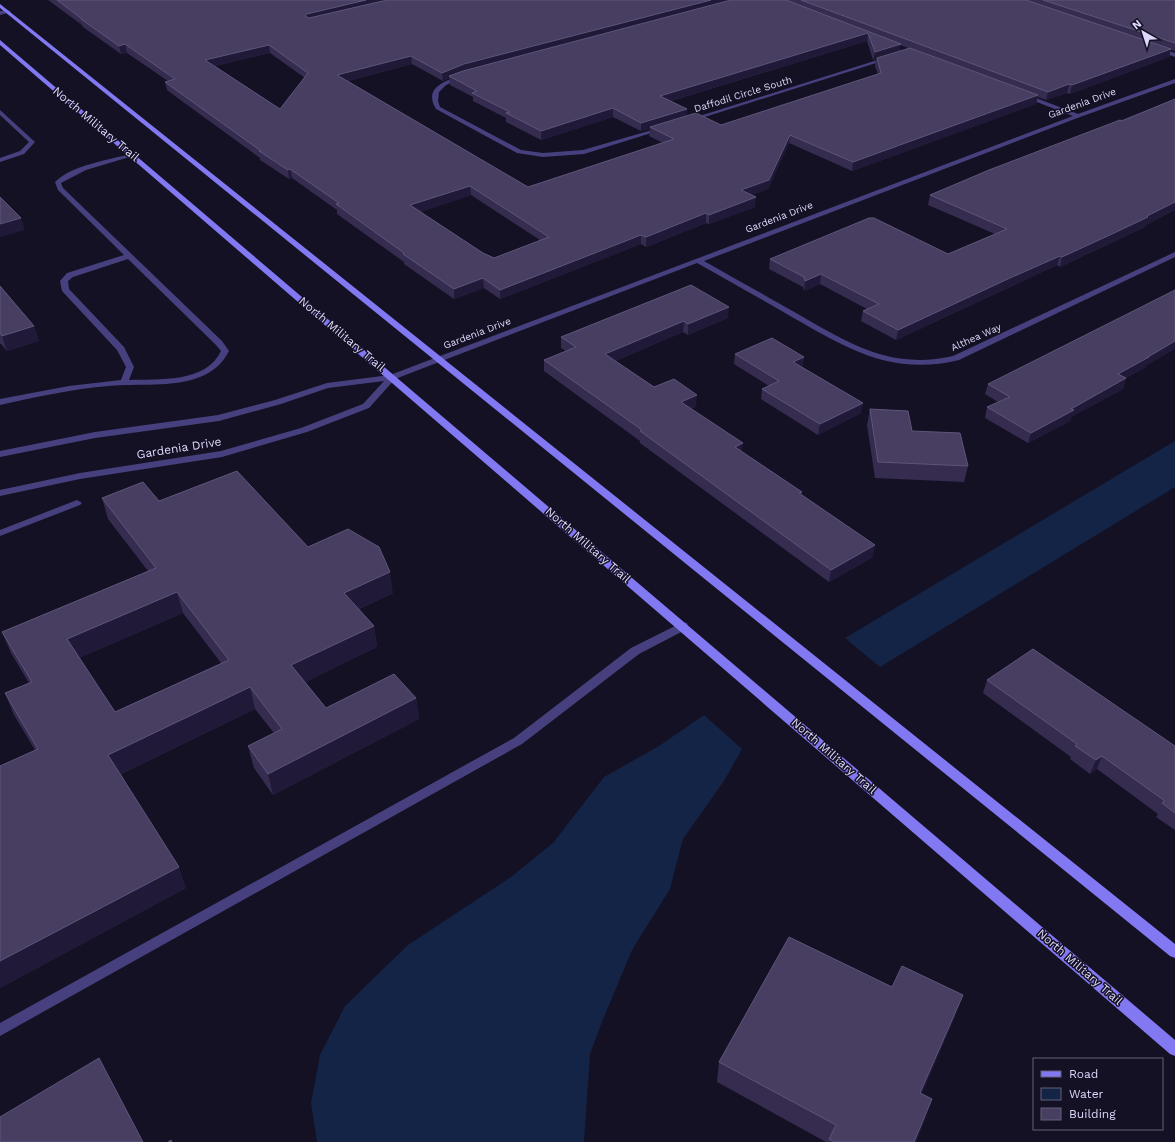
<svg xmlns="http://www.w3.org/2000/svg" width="1175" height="1142" viewBox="0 0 1175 1142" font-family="'Work Sans',sans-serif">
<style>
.water{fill:#132446}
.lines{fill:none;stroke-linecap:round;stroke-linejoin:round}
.service{fill:#46417e;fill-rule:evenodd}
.minor{fill:#46417e;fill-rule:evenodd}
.secondary{fill:#8178f2;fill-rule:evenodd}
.wall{fill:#352c50;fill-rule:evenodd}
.shaded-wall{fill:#201937}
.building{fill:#473e62;stroke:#5e567a;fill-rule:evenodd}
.labels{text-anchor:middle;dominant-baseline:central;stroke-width:3;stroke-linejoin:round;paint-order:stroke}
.far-street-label{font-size:10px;fill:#ddd8fb;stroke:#151124}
.street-label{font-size:12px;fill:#ddd8fb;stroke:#151124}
</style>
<rect width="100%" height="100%" fill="#151124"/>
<path class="water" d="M1175 441V487L880 667 845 638Z
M704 715 742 749 724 781 683 839 670 889 632 950 602 1022 590 1054 584 1142H317L311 1103 320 1055 345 1006 408 945 511 877 553 843 604 777 659 746Z"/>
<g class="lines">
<path class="service" d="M0 11 8 10 11 12 0 15Z
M131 154 136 155 86 170 61 183 63 188 222 341 229 351C223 363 213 372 200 377 171 388 139 383 109 386 72 389 36 397 0 405V399L69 386 121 380 126 367 117 350 62 291 60 281 67 273 124 255 58 190 55 182C72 165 108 160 131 154ZM128 259 216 345 221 351C206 383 159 379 129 380L134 367 124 347 69 289 68 281 73 277Z
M77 500 82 503 80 505 0 536V530Z
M683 622 687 623 688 626 687 629 639 654 522 744 0 1036V1023L514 738 631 648Z"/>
<path class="minor" d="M1158 47 1175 53V57L1156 50 1155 49Z
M887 57 892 58 692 121 687 120Z
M459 76 464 77 446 85 439 92 438 101 440 107 521 150 543 153 583 150 659 128 664 129 584 154 543 157 517 153 436 109C424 89 442 82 459 76Z
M1175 79V83L1080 117 704 261C732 277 761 293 789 309 844 340 887 371 953 356L1175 252V257L959 360C889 377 843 346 785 313 756 296 727 280 697 263L395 379 369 408 307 432 222 457 80 479 0 496V490L80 473 221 451 301 428 363 404 384 381 328 388 281 404 219 421 95 438 0 457V451L95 432 218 415 275 400 327 383 390 375 1073 116 1024 97V95H1028L1078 114Z
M0 110 35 142 24 154 0 162V158L20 151 29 142 0 115Z"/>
<path class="secondary" d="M0 4 1175 944V958L1170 956 0 8Z
M0 40 1175 1040V1056L1170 1054 0 45Z"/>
</g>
<path class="wall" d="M48 0H1175V51L1171 50 1169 57 1070 94 1067 93 1046 100 1038 97 1036 104 852 171 789 143 768 189 751 195 755 207 709 224 706 223 646 247 641 244 500 299 484 288 454 299 404 264V262L337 214V210L292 178 289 179 260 160V158L179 99 167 90 165 82 168 81 127 53 121 54 83 27 82 25ZM867 41 873 60 876 59 875 66 878 74 721 125 687 116 671 101ZM900 45 908 48 900 51ZM270 53 305 78 280 109 215 66ZM412 64 443 81 449 78 450 85 473 97V101L506 118V122L541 140 613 117 641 131 650 129 649 136 663 143 528 187 348 81ZM471 195 540 240 494 258 483 253 420 212Z
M1175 99V210L1146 225 1145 227 1109 244 1060 267 1057 265 1008 288 896 340 861 321 863 311 867 309 820 284 804 291 803 287 769 269 770 259 948 254 995 234 928 205 930 195Z
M691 285 728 318 688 335 683 332 615 361 654 387 696 406 691 409 742 452 802 492 801 495 873 557 829 582 640 443V441L544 371V360L566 351 561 348V337Z
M0 286 34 326 39 341 7 351 1 344H0Z
M735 354 804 357 802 367 861 413 818 435 761 399 762 389 769 386 734 364Z
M1146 366V367L1126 378 1123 389 1071 417 1070 421 1028 443 985 418 987 407 998 402 985 394 988 384Z
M870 409 912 431 968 466 964 482 875 478 867 425Z
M102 498 159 501 308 547 393 593 359 609 374 626 377 647 305 682 326 708 416 698 419 719 273 795 254 768 248 746 274 733 255 709 121 774 186 888 0 988V766L35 750 14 715 5 693 29 683 11 653 2 632 148 571 108 519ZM183 613 221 663 115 712 79 658Z
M987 680 1175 746V830L1156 817 1158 814 1097 769 1090 774 1070 759 1071 757 983 693Z
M892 987 955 1016 922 1093 925 1119 916 1142H826L717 1082 719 1062Z"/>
<path class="shaded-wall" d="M366 0H398L308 22 305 16 307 14Z
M711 0H739L449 76V78L443 81 442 73 464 64Z
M868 33 867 41 660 104V96Z
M125 44 127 53 121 54 119 46Z
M901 44 899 52 873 60 875 52Z
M269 45 270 53 207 68 205 60Z
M1171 49 1169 57 1070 94 1072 85Z
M411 56 412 64 339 83 337 75Z
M1069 84 1067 93 1046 100 1048 92Z
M1038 95 1036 104 852 171 853 162Z
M613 108V117L541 140V131Z
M687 109V117L650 127V129L641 131V123Z
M790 135 789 143 768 189 740 199 741 190Z
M290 169 292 178 289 179 288 170Z
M470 186 471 195 411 215 410 205Z
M756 197 755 207 709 224V215Z
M1175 202V210L1146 225 1145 227 1060 267 1062 257 1147 216Z
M706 213V223L646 247V237Z
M21 218 25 230 0 237V224Z
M641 235V244L500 299V290Z
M1060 256 1057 265 1008 288 896 340 898 330 1010 278Z
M821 274 820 284 804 291 805 281Z
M483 278 484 288 454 299V289Z
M729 307 728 318 688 335V324Z
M684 321 683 332 605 365V354Z
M34 326 39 341 7 351 2 336Z
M1175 341V349L1146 366V367L1115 385 1118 374Z
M804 357 802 367 793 362Z
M1126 378 1123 389 1071 417 1070 421 1028 443 1031 433 1071 409Z
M697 395 696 406 680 413 681 402Z
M863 403 861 413 818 435 820 424Z
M743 443 742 455 735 447Z
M875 545 873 557 829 582 831 570Z
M390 572 393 593 347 614 344 593Z
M177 592 183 613 75 660 67 639Z
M374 626 377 647 296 687 291 665Z
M250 687 255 709 116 776 108 755Z
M416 698 419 719 273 795 268 774Z
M1102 756 1097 769 1090 774 1096 760Z
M179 867 186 888 0 988V961Z
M963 995 955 1016 914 1113 920 1093Z
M932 1099 925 1119 916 1142H914Z"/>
<path class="building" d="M57 0H366L307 14 305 16 309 18 387 0H711L464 64 442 73 411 56 337 75 528 187 674 139 650 127 696 113 721 125 881 73 877 58 910 48 1038 95 853 162 790 135 769 180 741 190 756 197 709 215 706 213 646 237 641 235 500 290 483 278 454 289 403 254 404 253 336 204 339 203 290 169 288 170 259 151H261L165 82 175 79 125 44 119 46 81 19H82ZM269 45 308 73 280 109 205 60ZM470 186 549 237 494 258 483 253 410 205Z
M731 0H786L901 44 875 52 868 33 660 96 687 109 641 123 613 108 541 131 506 113 510 112 472 93 477 91 449 76 463 71Z
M801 0H1026L1171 49 1072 85 1069 84 1048 92Z
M1043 0H1175V43Z
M1175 99V202L1147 216 1148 217 1112 234 1062 257 1060 256 1010 278 898 330 863 311 879 304 821 274 805 281 804 277 770 259 869 218H874L948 254 1007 229 930 195 989 170 1120 120 1122 121Z
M0 197 21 218 0 224Z
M691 285 729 307 688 324 684 321 605 354 654 387 674 379 697 395 681 402 743 443 735 447 802 492 799 493 875 545 831 570 640 431 642 430 544 360 576 347 561 337Z
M0 286 34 326 2 336 0 333Z
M1175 290V341L1148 357H1149L1118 374 1126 378 1071 409 1074 410 1031 433 987 407 1010 397 988 384Z
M772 338 804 357 793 362 863 403 820 424 762 389 779 381 735 354Z
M870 409 908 411 912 431 960 433 968 466 878 462Z
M237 471 308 547 348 529 379 547 390 572 344 593 374 626 291 665 326 708 394 674 416 698 268 774 248 746 282 729 250 687 108 755 179 867 0 961V766L38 749 5 693 32 682 2 632 156 568 102 498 143 482 159 501ZM177 592 229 660 115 712 67 639Z
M1033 649 1175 746V813L1162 803 1165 801 1102 756 1096 760 1075 746 1077 744 987 680Z
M789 937 892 987 902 966 963 995 920 1093 932 1099 914 1142H834L829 1139 836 1125 719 1062Z
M99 1058 143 1142H0V1117Z
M171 1140 172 1142H168Z"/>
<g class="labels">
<g class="far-street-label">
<text transform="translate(743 94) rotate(-17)">Daffodil Circle South</text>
<text transform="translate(1082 103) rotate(-20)">Gardenia Drive</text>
<text transform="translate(779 217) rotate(-21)">Gardenia Drive</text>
<text transform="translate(477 333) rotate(-21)">Gardenia Drive</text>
<text transform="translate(976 337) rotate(-24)">Althea Way</text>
</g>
<g class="street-label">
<text transform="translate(96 124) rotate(40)">North Military Trail</text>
<text transform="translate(342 334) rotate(40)">North Military Trail</text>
<text transform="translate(179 448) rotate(-9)">Gardenia Drive</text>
<text transform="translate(588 545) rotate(41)">North Military Trail</text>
<text transform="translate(834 756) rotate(41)">North Military Trail</text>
<text transform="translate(1080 967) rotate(41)">North Military Trail</text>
</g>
</g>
<rect x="1033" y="1058" width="130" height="72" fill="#151124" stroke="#65617a"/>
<rect x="1041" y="1071" width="20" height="6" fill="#8178f2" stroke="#65617a"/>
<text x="1069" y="1078" font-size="12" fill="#ddd8fb">Road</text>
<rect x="1041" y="1088" width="20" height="12" fill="#132446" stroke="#65617a"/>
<text x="1069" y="1098" font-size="12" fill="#ddd8fb">Water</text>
<rect x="1041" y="1108" width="20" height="12" fill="#473e62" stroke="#65617a"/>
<text x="1069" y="1118" font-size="12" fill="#ddd8fb">Building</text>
<g transform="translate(1143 32) rotate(321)" stroke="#151124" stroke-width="3" paint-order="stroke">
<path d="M0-3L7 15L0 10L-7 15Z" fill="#ddd8fb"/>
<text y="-6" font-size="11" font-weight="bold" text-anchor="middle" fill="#ddd8fb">N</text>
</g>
</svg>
